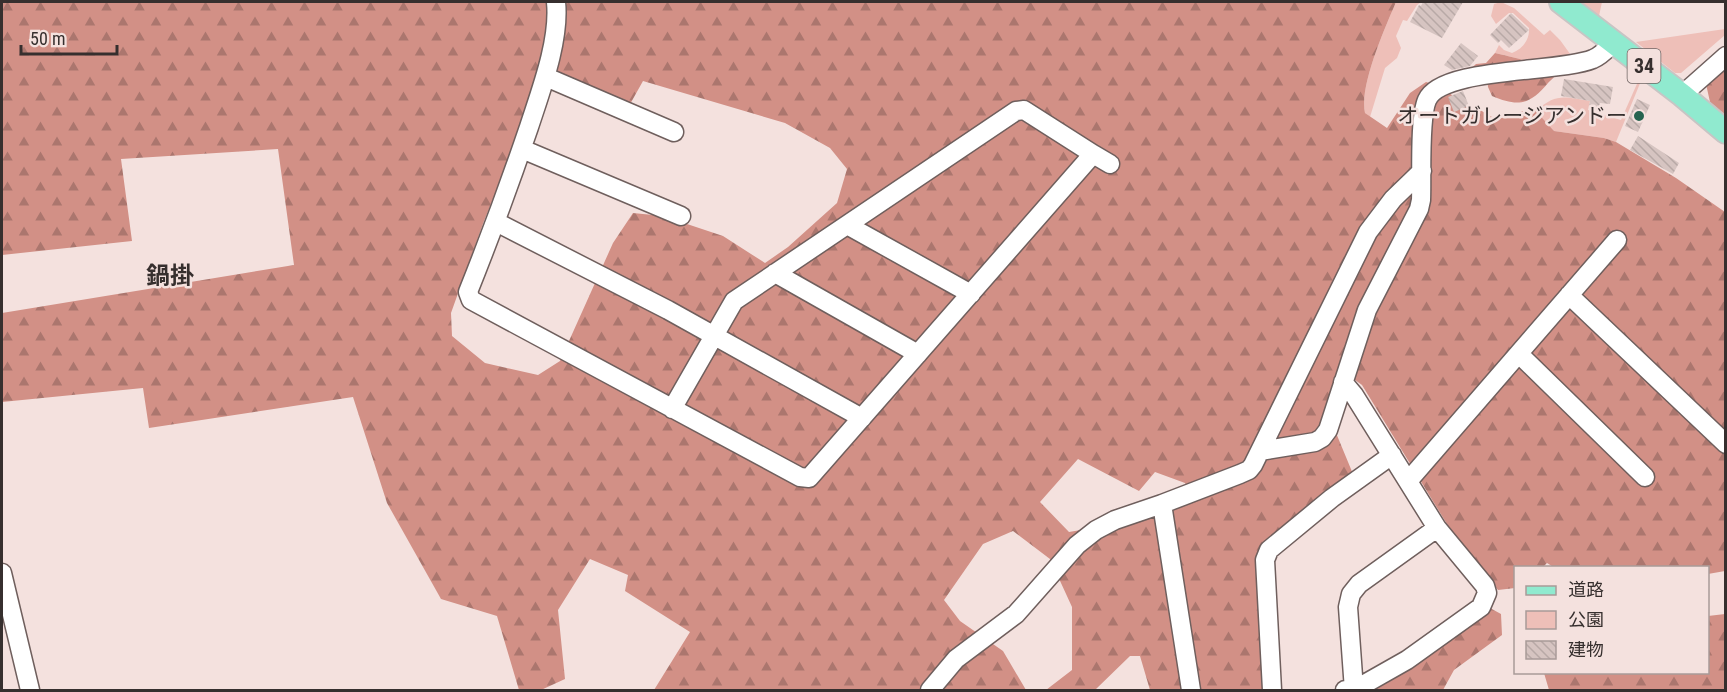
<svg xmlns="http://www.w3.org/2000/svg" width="1727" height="692" viewBox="0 0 1727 692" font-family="'Roboto Condensed','Noto Sans JP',sans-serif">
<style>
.green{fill:#eebfb8}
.forest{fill:url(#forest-firs);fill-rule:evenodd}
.building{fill:url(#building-back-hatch)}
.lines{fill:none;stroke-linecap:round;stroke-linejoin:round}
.minor-casing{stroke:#6f5f5d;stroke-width:21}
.major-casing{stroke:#c7c5c4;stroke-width:26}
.minor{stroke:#fff;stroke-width:18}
.major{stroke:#90eacf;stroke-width:22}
.poi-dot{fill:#25634f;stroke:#f4e1de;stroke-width:2}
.labels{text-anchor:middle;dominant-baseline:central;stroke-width:5;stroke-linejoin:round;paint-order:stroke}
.shield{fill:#f4e1de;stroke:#6f6463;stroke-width:1.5}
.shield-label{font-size:20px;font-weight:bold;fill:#362f2e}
.poi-label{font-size:21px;fill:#362f2e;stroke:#f4e1de;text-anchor:end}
.quarter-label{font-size:24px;font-weight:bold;fill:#362f2e;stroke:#f4e1de}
</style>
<defs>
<pattern id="forest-firs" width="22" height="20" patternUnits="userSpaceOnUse" patternTransform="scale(1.5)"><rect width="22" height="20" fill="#d29086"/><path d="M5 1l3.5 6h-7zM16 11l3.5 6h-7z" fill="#ab766e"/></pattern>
<pattern id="building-back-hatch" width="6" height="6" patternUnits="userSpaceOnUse" patternTransform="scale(1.5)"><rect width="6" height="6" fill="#d6c4c1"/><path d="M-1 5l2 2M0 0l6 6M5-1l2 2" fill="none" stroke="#b8a9a6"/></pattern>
</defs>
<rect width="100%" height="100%" fill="#f4e1de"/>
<path class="green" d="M1396 2H1421L1417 5 1407 21 1403 20 1396 36 1401 48 1397 58 1385 68 1370 117 1365 113C1359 86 1385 28 1396 2Z
M1501 2 1514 8 1544 35 1550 30 1560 40 1573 58 1531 66 1520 59 1495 53 1499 45 1504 50 1512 53C1522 49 1530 40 1529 28L1513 13H1509L1496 24 1491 16 1494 4Z
M1579 2H1602L1599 16Z
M1725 29V35L1681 73H1675L1636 42Z
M1613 54 1643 76 1616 142 1604 138 1554 131 1536 111C1556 93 1564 97 1590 101L1588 110 1621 120 1640 77Z"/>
<path class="forest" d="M2 2H1396C1385 28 1359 86 1365 113L1387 128 1410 93 1426 82 1437 85 1448 91 1459 103 1475 107 1492 117 1501 118 1527 110 1536 111 1554 131 1604 138 1616 142 1676 178 1725 212V571L1708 574V568H1555L1547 563 1543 567 1516 568 1515 588 1498 590 1461 547 1362 385 1340 369 1329 416 1353 474 1258 550 1266 690H1150L1140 656H1130L1095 690H1046L1072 670V607L1050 559 1013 531 983 544 944 600 960 621 1003 651 1026 690H654L690 632 625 591 628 575 590 559 558 610 565 679 541 690H519L497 616 441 599 387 503 353 397 149 428 143 388 2 402V313L294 265 278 149 121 159 132 241 2 255ZM541 70 629 106 643 81 785 123 830 148 847 169 837 203 788 247 765 263 723 236 663 216 633 213 613 243 560 361 538 375 485 363 452 336 451 313 484 221 508 162ZM1078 459 1139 491 1155 472 1185 483 1192 497 1110 525 1069 532 1040 502Z
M1495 53 1520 59 1531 66 1557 72C1555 77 1552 79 1548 83 1530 105 1518 107 1492 96L1488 87 1487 78 1468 71 1476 64 1486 63Z
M1725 63V115L1710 102 1706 84Z
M1490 608 1501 614 1502 635 1454 670 1443 690H1372L1385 677Z
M1725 614V690H1549L1544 673 1708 672V616Z"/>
<path class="building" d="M1423 2H1463L1442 38 1410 22 1419 5 1421 6Z
M1511 13 1529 30 1509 48 1501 40 1498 43 1490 35Z
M1461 43 1478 56 1470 66 1452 70 1444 65Z
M1564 79 1613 87 1610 104 1600 103 1599 109 1589 108 1590 101 1561 96Z
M1463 91 1469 106 1454 112 1448 97Z
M1637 99 1650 105 1638 132 1625 126Z
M1638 136 1679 163 1673 174 1630 150Z"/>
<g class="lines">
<defs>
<path id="minor" d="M556 2C560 40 541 90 529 127 510 183 490 237 468 292L471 300 800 477 809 478 1093 154 1024 110 1016 111 734 301 672 409
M546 77 674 132
M1682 95 1726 56
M522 149 681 216
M1093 154 1110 164
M496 222 668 310 862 418
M847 225 971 294
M775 273 918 354
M1569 295 1726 444
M1519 354 1645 477
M1343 382 1354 395 1437 528 1485 586 1487 593 1481 607 1407 660 1354 690H1345
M1260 451 1315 442 1322 438 1328 430 1367 310 1419 209 1421 200C1422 177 1419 118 1427 100 1441 67 1559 73 1593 59 1601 56 1607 49 1614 42
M1409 480 1617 240
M2 573 30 690
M930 690 956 659 1016 614 1077 545 1096 530 1115 520 1162 504
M1191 690 1162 504 1240 474 1249 470 1253 465 1368 232 1393 199 1422 171
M1272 690 1265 560 1269 550 1332 498 1392 455
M1354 690 1348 607 1351 594 1359 584 1437 528"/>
<path id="major" d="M1561 2 1682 95 1726 132"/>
</defs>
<use href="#minor" class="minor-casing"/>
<use href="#major" class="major-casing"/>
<use href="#minor" class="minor"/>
<use href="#major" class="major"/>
</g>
<circle class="poi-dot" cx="1639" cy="116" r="6"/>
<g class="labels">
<rect class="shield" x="1627.5" y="49" width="33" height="34" rx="4.5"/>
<g class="shield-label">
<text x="1644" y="66">34</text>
</g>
<g class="poi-label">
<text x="1627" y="116">オートガレージアンドー</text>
</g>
<g class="quarter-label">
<text x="170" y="276">鍋掛</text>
</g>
</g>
<rect width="1727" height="692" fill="none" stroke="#362f2e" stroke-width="6"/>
<rect x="1514" y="566" width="195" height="108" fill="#f4e1de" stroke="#a89a98" stroke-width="1.5"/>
<rect x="1526" y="586" width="30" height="9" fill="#90eacf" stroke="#a89a98" stroke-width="1.5"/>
<text x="1568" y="596" font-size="18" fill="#362f2e">道路</text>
<rect x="1526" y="611" width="30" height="18" fill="#eebfb8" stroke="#a89a98" stroke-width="1.5"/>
<text x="1568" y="626" font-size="18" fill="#362f2e">公園</text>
<rect x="1526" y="641" width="30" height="18" fill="url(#building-back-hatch)" stroke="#a89a98" stroke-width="1.5"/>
<text x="1568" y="656" font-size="18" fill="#362f2e">建物</text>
<path d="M21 45v9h96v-9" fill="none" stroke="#362f2e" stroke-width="3"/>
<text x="30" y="45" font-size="18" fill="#362f2e" stroke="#f4e1de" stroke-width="4.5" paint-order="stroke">50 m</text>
</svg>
